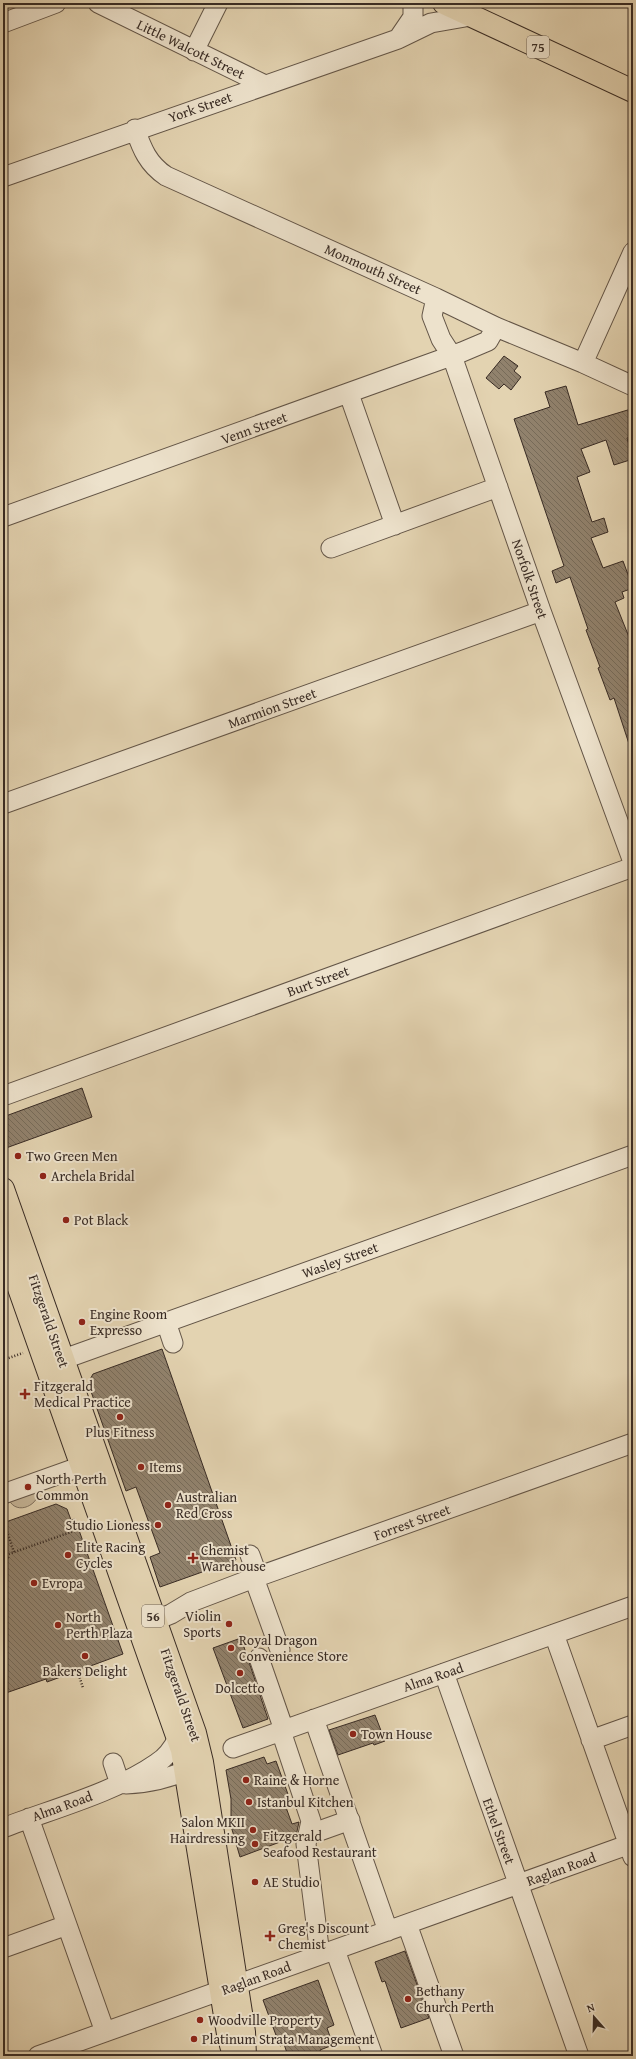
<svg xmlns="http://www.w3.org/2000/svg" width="636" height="2059" viewBox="0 0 636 2059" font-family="'Gentium Book Plus',serif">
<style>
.grass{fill:#c6b699;stroke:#7f705e}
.building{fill:url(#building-back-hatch);stroke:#382b24}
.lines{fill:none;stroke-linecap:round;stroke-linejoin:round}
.minor-casing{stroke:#635547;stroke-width:21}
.major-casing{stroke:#382b24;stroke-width:24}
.path{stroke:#382b24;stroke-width:2.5;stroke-dasharray:1 2;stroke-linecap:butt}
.minor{stroke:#ede2cc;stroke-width:19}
.major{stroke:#e3d3b1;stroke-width:22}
.poi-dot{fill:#8f2418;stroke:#ede2cc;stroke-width:1.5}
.labels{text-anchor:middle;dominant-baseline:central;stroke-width:4;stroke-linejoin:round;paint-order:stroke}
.shield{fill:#ede2cc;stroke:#6e6256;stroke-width:1}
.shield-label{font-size:13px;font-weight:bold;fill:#382b24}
.street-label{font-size:14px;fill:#382b24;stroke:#ede2cc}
.poi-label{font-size:14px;fill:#382b24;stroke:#ede2cc;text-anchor:start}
</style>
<defs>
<pattern id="building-back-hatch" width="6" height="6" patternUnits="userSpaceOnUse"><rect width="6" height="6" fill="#91826d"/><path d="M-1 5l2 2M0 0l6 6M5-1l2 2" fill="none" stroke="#776b59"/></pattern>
</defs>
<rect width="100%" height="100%" fill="#e3d3b1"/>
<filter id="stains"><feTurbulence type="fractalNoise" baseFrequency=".005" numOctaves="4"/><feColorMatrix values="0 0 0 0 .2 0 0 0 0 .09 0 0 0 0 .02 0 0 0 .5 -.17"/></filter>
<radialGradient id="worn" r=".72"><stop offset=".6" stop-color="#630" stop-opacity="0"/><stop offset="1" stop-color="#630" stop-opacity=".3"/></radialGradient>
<path class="grass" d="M39 1489C40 1505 17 1516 9 1500Z"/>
<path class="building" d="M504 356 518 366 514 371 521 377 511 390 504 384 499 389 486 378Z
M566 386 578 425 631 409 633 415V436L627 438 633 459 614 465 606 440 581 449 590 472 577 477 592 522 604 518 608 532 591 538 603 568 623 561 633 588 622 592 624 598 615 602 633 647V750H631L614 698 610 700 598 668 600 667 586 630 588 629 570 577 556 583 552 571 564 566 514 419 550 407 545 392Z
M82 1088 92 1117 6 1148 3 1140V1117Z
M162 1349 236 1560 160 1587 150 1557 160 1553 136 1487 126 1491 88 1383 93 1374Z
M56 1504 67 1509 71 1520 75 1519 123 1654 47 1682 46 1679 3 1694V1523Z
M241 1638 268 1719 243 1728 213 1648Z
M375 1715 385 1741 374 1745 373 1743 338 1755 329 1730Z
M264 1757 267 1764 276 1761 289 1797 283 1799 292 1824 299 1822 296 1836 240 1857 231 1826V1799L226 1770Z
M405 1951 429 2018 401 2028 385 1981 382 1982 375 1962Z
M318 1980 334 2025 327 2028 333 2045 320 2050 322 2056H288L284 2044 280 2046 263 2000Z"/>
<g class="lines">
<defs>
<path id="minor" d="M98 3 263 84
M3 23 56 3
M398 39 413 17V3
M194 51 218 3
M135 129C142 149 148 164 166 176L436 298 496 327 583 363 633 386
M3 177 398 39 431 23 471 16
M436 298 432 316 441 339 452 356 541 611 633 862
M583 363 633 252
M349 394 395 525
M3 517 462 352 488 341 496 327
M331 548 498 487
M3 804 541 611
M3 1096 633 867
M166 1322 173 1343
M50 1364 633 1155
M3 1494 82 1466
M250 1555 258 1577
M254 1578 280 1650
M142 1626 171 1614 191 1602 254 1578 633 1443
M554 1634 633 1857
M259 1658 284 1730
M444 1673 579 2056
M314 1719 388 1931
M281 1731 311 1821 306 1844 320 1955
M591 1740 633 1725
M233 1748 633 1606
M113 1763 120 1784
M126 1784C151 1783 175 1777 197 1765
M29 1818 105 2032
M3 1828C52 1809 114 1793 157 1763 167 1757 173 1748 178 1738
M308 1835 350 1820
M407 1924 454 2056
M3 1948 67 1925
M335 1950 373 2056
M38 2056 633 1843"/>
<path id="major" d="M444 3 633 91
M3 1189 195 1733 202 1762 244 2032 245 2056
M3 1243 182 1750 228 2034 234 2056"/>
</defs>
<use href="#minor" class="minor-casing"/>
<use href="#major" class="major-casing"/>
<path class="path" d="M3 1360 23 1353
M3 1520 14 1552
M3 1550 9 1559
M6 1555 85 1527
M77 1669 83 1688
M322 2056 336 2053"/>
<use href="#minor" class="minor"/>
<use href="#major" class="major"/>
</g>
<g class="poi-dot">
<circle cx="18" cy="1156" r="4"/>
<circle cx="43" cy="1176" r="4"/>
<circle cx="66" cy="1220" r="4"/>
<circle cx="82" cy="1322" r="4"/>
<path d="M23 1388h4v4h4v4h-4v4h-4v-4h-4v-4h4z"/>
<circle cx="120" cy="1417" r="4"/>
<circle cx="141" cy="1467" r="4"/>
<circle cx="28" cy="1487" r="4"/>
<circle cx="168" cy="1505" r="4"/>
<circle cx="158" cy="1525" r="4"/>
<circle cx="68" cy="1555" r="4"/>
<path d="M191 1552h4v4h4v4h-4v4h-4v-4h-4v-4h4z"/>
<circle cx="34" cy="1583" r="4"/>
<circle cx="229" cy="1624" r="4"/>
<circle cx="58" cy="1625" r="4"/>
<circle cx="231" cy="1648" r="4"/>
<circle cx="85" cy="1656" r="4"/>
<circle cx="240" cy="1673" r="4"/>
<circle cx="353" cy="1734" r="4"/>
<circle cx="246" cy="1780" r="4"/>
<circle cx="249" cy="1802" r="4"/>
<circle cx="253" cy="1830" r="4"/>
<circle cx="255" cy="1844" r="4"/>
<circle cx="255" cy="1882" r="4"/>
<path d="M268 1930h4v4h4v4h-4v4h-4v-4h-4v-4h4z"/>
<circle cx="408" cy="1999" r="4"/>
<circle cx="200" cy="2020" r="4"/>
<circle cx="194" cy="2039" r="4"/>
</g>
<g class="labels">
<g class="shield">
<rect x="527" y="36" width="22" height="22" rx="3"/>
<rect x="142" y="1605" width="22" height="22" rx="3"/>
</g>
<g class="shield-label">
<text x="538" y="47">75</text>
<text x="153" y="1616">56</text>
</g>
<g class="street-label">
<text transform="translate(191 49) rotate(26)">Little Walcott Street</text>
<text transform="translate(200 107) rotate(-19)">York Street</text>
<text transform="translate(373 269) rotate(24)">Monmouth Street</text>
<text transform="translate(254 428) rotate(-20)">Venn Street</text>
<text transform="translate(530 579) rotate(71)">Norfolk Street</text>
<text transform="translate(272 708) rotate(-20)">Marmion Street</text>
<text transform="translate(318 981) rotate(-20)">Burt Street</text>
<text transform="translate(340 1260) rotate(-20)">Wasley Street</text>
<text transform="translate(49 1321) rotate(71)">Fitzgerald Street</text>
<text transform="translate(412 1522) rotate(-20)">Forrest Street</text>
<text transform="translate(433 1677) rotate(-19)">Alma Road</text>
<text transform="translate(181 1695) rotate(71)">Fitzgerald Street</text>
<text transform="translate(62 1806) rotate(-20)">Alma Road</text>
<text transform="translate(499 1831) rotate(70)">Ethel Street</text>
<text transform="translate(561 1869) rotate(-20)">Raglan Road</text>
<text transform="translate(256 1978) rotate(-20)">Raglan Road</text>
</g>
<g class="poi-label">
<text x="26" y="1156">Two Green Men</text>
<text x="51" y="1176">Archela Bridal</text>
<text x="74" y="1220">Pot Black</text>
<text x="90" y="1314">Engine Room<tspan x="90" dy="16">Expresso</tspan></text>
<text x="34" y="1386">Fitzgerald<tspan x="34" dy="16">Medical Practice</tspan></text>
<text x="120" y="1432" text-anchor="middle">Plus Fitness</text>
<text x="149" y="1467">Items</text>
<text x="36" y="1479">North Perth<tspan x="36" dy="16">Common</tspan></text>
<text x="176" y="1497">Australian<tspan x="176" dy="16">Red Cross</tspan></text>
<text x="150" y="1525" text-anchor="end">Studio Lioness</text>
<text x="76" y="1547">Elite Racing<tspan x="76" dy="16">Cycles</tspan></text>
<text x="201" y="1550">Chemist<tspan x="201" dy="16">Warehouse</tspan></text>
<text x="42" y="1583">Evropa</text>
<text x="221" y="1616" text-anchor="end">Violin<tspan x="221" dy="16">Sports</tspan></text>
<text x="66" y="1617">North<tspan x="66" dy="16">Perth Plaza</tspan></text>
<text x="239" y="1640">Royal Dragon<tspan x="239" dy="16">Convenience Store</tspan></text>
<text x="85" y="1671" text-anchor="middle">Bakers Delight</text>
<text x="240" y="1688" text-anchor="middle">Dolcetto</text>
<text x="361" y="1734">Town House</text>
<text x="254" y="1780">Raine &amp; Horne</text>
<text x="257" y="1802">Istanbul Kitchen</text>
<text x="245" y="1822" text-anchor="end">Salon MKII<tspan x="245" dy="16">Hairdressing</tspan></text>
<text x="263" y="1836">Fitzgerald<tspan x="263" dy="16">Seafood Restaurant</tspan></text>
<text x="263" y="1882">AE Studio</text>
<text x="278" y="1928">Greg's Discount<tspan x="278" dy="16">Chemist</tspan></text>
<text x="416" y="1991">Bethany<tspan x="416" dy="16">Church Perth</tspan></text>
<text x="208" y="2020">Woodville Property</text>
<text x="202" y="2039">Platinum Strata Management</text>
</g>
</g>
<rect width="636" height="2059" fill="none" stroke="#e3d3b1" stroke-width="16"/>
<rect x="4" y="4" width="628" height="2051" fill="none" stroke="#382b24" stroke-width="2"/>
<rect x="8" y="8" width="620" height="2043" fill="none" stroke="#382b24"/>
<g transform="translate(594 2017) rotate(340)" stroke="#ede2cc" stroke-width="3" paint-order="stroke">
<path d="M0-3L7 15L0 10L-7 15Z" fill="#382b24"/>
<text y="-6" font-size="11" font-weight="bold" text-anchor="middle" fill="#382b24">N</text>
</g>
<rect width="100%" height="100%" filter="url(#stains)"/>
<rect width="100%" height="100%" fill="url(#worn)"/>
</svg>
